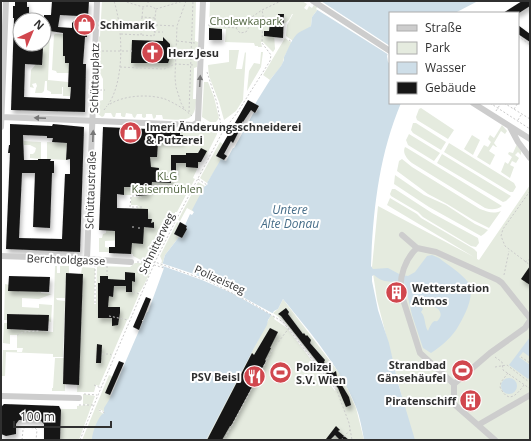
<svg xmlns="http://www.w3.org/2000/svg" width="531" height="441" viewBox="0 0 531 441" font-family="'Open Sans',sans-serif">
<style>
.green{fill:#e5ebdf}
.water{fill:#cedee8;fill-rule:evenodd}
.pier{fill:#fff}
.building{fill:#171717;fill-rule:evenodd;filter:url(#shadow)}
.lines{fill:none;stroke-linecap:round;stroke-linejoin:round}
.path{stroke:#cacaca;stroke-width:1;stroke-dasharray:2 2;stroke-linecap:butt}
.minor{stroke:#cdcdcd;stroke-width:6}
.oneway{fill:#777}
.labels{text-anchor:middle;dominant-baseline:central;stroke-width:4;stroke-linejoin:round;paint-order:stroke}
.park-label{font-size:11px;fill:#526642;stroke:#fff}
.poi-label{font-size:11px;font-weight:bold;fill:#303030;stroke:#fff;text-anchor:start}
.street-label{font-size:11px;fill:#303030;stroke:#fff}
.water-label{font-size:12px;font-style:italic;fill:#476e89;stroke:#fff}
</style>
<defs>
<filter id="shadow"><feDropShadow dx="2" dy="4" stdDeviation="2" flood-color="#0004"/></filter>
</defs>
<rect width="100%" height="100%" fill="#fff"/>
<path class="green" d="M102 1H196L195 41 198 42 197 67 194 68 193 99H196C196 124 183 120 163 119L162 115H156V117L154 119 153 118 152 114H146V117L144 118 142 117V114H137L135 118 133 117 132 114 126 113 125 117H123L121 116V113H116L115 117H113L111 113H105L104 116 102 117 98 114 99 101 103 100V79L100 73 98 67 99 37 100 36Z
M210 1H302L307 4 304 8 307 10 309 6 312 8 316 1H324L312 17 311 26 293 41 286 36 287 25 293 14H292L289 20 285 23H284V15L279 14 278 22H270L269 32 274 33 275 49 273 52 263 42H261L262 47H258V46H255L254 43 225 42 226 29 209 28Z
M44 30 57 32H50L48 80 68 82V87H71L70 96H63V87H62V94H51V92L47 90V81H45L44 91 42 93H35L36 88 37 86 36 83 32 84 34 88 30 87 31 70C42 59 44 44 44 30Z
M55 34H74L63 36V55L65 56V63H69V73H57L56 71 52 70 54 35Z
M285 38 292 43 284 57C284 66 275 73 270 80L263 75Z
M229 50H239L236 69H242L245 52 246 53 243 100 236 111 224 120 219 102 209 76 208 66V65L229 62Z
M261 52H263L261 67 247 91 249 71 254 63 260 64Z
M204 82H208L214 97 219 118 216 122H210L202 117Z
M421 108 454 130 448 139 417 120 416 117 419 109Z
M413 123H416L446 142 441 150 413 133 411 130Z
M502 125 507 131 505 134 501 131 494 143 497 147H496L493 145 489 151 495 155 490 165 477 157 484 145 488 147 491 142 488 139 490 135 494 138Z
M171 130 217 132V134L207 154C201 158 197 170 193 178L195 179 188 192H186L187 193 177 212H175V214H176L171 225H169L170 226 162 242H161L162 243 155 258 151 260H141L133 256V254H131L132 231 137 208 139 207 137 205H131V197H139V196L137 194 136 195H124V191H112L116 187H144L150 166V153L135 146 170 141Z
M409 134 440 153 434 161 408 145 406 140Z
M472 135 480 140 473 155 464 149Z
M23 141 41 142V159L30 158V154H33L35 152 36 148 30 145H24Z
M47 142 67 143 66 160 47 159Z
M220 142 223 144 216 156 228 163 214 172 207 183 200 178Z
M449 143 514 183 516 187 513 192H510L444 152Z
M517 144 521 151V155L518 152 515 155 519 158 516 163 512 161 510 165 514 167 510 178 501 172 505 162 508 164 512 157 508 154 509 152 513 153Z
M405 147 407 148 502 206C497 210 491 210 485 208L412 163C407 159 402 153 405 147Z
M442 154 511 196 506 201 503 202 437 163Z
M402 159 412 167 480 209C488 212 493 214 501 211L489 228 473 220 447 204 428 194 397 171 399 161Z
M395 175 424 195 446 205 475 224 488 230 484 234 481 236 429 207 394 184Z
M198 182 205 186 201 194 196 213 187 208 180 221 178 220Z
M530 185V440H413L377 300 372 267 378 206 474 257 387 205 390 198 417 214 421 218 474 249 477 252V259L479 260Z
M392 189H395L432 213 478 238 479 243 476 247 471 246 423 217 418 212 391 196 390 194Z
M177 222 179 223 174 234 179 237 165 255 162 266H160L162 261 160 256Z
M106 230 115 231V233L125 234 123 240 105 241V247L109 248V252H99V238H102L103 234 106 233Z
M135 263H149C153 272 144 284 140 292L137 293 139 294 128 320 126 319 127 320 112 355 110 354 112 356 99 386 96 385 94 392H77L83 274H81L82 267 95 268 94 304H96L97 266 130 267Z
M55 266H57V273H60V266H69V273H66L65 298H56L57 300 65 301 63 357H53V354L6 352 5 376H2L3 350H17V352H22L23 348H17V335H10V344L3 343 4 323H7V329L53 332Z
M5 284 41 292V293L52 294 39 299 22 298V307L39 308V304L52 305 51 322 48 321V315L7 314V320H4Z
M283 299 343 378 356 408 364 440H206L271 315 275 317 274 319 287 328 335 391 337 388 283 320 273 313 278 309Z
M55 358H64L63 384H65V391H52V388H53Z
M109 375 113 377 105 393 112 396 105 412 99 409V411L104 414 92 440H82Z
M83 394 95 396 79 440H60L61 409H77V406L87 405V404L83 405Z"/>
<path class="water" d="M324 1H478L455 13H390V48L387 56 388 62 390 64V103H401C379 155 373 210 371 266L373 269 388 268 401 275 408 276 415 272 427 256 432 255 439 258C448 265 461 273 468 282 477 294 463 319 456 330 449 340 440 347 431 353L423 348 412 315 405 284 401 281C390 282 383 283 374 275L372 276V281L378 310 389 343 398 383 415 440H364C362 429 360 417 356 407 341 368 309 331 283 299L278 309 274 311 268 320 267 325 254 348 206 440H92C92 433 98 416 104 413V408L109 400 144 319 147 312H148L164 268 162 266 165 255 179 237 182 238 187 229 186 228 187 226 185 225 190 214 192 215 194 212 192 210 204 187 208 184 207 183 221 159 226 161 233 148H234L254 112 256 113 259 106 255 104 270 80 281 66 284 60V57C288 50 291 40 297 34 300 31 307 29 311 26L312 17ZM421 306C426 308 429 306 434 307 439 308 443 314 439 319 435 324 437 319 433 322 431 324 429 328 428 331 424 325 426 317 421 312L423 309Z
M530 337V357L523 352 519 357 530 365V377L528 379 509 365Z
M501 386a8 8 0 1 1 16 0a8 8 0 1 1-16 0Z"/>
<path class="pier" d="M321 1 390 46 389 55 316 9Z
M161 263 191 273 224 287 274 314 273 316 234 294 202 280 160 265Z"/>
<path class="building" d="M15 1H27V7H29V20H20V44H25V48H43L42 65 25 64 24 97 70 99 71 87H68L69 63H65V56H63V33L44 30 46 20H44V15H51L52 1H89L87 33V37H85L83 64H86L85 112 11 110 14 18H13V6H15ZM60 15 79 16 72 23V28L58 27Z
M522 1H530V6L519 13H503Z
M278 14H284L283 38 264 36V31H269L270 22H278Z
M518 25 530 34V42L518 34Z
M209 28 222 29V40H209Z
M163 37 170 44V48L172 52 168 63H131L132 40 163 41Z
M248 100 259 106 255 113 251 110 243 122V121L237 130 239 131 233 143 231 141 224 154 227 156 224 160 216 156Z
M10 124 52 126 53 124 84 127 80 252 6 249 10 153H8L9 145H10ZM23 135 47 136V138H53L52 142 67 143 66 160 70 159V174H65L62 239 19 238 22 173H35L33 227 50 228 52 173H54V161H50L51 159H38V160H24Z
M103 127 171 130V133H180V135H183L182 142H158L157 157H150L151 167 159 168 158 176H171V183L152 182 151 190H148V195L136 196V187H124V195L117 194V208L148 209V219H152L151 223 154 222V228L144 227 143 244 132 243 131 254 109 253V247H115V231L99 230Z
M201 148 207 151 201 162H198V168L186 167V163H176V175L171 174V155H186V153H198Z
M180 222 187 226 186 228 187 229 182 238 174 234Z
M530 266V285L521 279Z
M125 272 135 273V282L132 281V292H126V286H114L113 297 109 296 108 307H120V313L118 325 112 326V318H98V283H100V276H108V279L125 280Z
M66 273 83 274 79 385 63 384Z
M9 276 50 277 49 292 8 291Z
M146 297 151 299 139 330 133 327Z
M286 308 289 312 288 314 303 334 304 333 306 336 307 335 311 340 310 343 325 360 324 362 333 373 336 371 337 377 349 397 351 405 346 407 338 388 281 316 278 314Z
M7 314 49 315 48 331 7 329Z
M270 328 278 332 270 348H271L265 360 266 361 231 426H230L222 440H207L252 353 254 355Z
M97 344 102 345 101 363H96Z
M119 361 124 363 110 395 105 393Z
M4 404 59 406 61 410 60 440H44V424L41 421 19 420 16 424V434L6 436 1 434V407Z
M336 426 340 430 338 431 349 440H340L335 435 330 440 326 439Z"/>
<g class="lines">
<path class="path" d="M123 1 143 7C148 5 151 6 156 9L155 18 142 17 143 7
M148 1V5
M186 1 177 26 175 77 176 87 181 103 185 110 192 116
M156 9 183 1
M155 18V25L176 26
M208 25 236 28 262 10 281 1
M236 28 240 33 246 32 249 27 246 22
M154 32H163
M121 34 141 35 142 17
M142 35 154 36 155 25
M518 36 530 45
M289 40 292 42
M177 41 195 43
M102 51H132
M120 67 164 69 175 64 194 65
M207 72 217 103 222 131
M100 90H105
M490 103 530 129
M504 103 530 119
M110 104C125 95 149 94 165 99 172 102 179 106 185 110
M108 105C125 80 123 29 114 1
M514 109 518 103
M104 110 107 106
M496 111 501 103
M189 112 193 1
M518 120 521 115
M203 123 222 131
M198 179 207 185
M530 191 503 229 501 236 505 246 530 265
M142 207H130L131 196H139L142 198
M132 227H136
M138 228H140
M137 262H155L208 281 250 302 283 322 337 391 349 423 352 440
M525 262 530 259
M154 265 164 268
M107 266V275
M504 275 509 251
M133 292 140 294
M95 303V266
M109 316 128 320
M142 320 143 321
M17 335 24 332 39 331
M102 354H110L113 356
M495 357 502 362 503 370 529 388H530
M521 357 530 363
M495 367 507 365 529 382 530 381
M508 373 501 382 500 387C508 404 516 396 524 385
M94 385 101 388
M84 394 97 395
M79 405H94
M99 410 105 413
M22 440 23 430 25 427 35 428 37 430 36 440
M80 440 98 395 155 262 176 220 223 131 237 113 270 61 271 55 262 43 263 15 262 10
M224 440 273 349 289 328
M341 440 350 430"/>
<path class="minor" d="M313 1 390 51
M473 103 530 139
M1 117 193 125 197 123 198 120 203 1
M1 127 6 1
M510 127 518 142 530 158
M402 235 417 248
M1 256 87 259 131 262
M87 259 97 1
M529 322 525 328 490 353 454 384 420 353 401 293C399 277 405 259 417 248L436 252 498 280 502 283 529 317
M454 384V404L495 440
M1 396 79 398
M478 425 530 395"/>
</g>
<defs><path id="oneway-solid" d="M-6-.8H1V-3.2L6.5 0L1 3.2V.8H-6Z"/></defs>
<g class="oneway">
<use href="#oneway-solid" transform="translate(200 81) rotate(-87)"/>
<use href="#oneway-solid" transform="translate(40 118) rotate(-177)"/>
<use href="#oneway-solid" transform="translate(93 136) rotate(-88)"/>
</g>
<defs>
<symbol id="shop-disc" viewBox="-11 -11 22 22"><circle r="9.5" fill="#d1474e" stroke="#fff"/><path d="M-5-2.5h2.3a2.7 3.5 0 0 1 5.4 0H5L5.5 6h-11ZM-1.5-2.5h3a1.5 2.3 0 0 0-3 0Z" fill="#fff"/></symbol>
<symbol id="church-disc" viewBox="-11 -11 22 22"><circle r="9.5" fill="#d1474e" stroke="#fff"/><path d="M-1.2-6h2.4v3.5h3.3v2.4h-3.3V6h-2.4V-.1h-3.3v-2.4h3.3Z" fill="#fff"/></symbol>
<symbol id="building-disc" viewBox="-11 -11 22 22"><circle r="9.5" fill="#d1474e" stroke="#fff"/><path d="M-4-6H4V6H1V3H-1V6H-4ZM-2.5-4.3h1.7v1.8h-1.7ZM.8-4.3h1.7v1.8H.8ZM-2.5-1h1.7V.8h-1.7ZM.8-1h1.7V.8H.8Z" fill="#fff"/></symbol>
<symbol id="stadium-disc" viewBox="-11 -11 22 22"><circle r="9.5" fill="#d1474e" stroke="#fff"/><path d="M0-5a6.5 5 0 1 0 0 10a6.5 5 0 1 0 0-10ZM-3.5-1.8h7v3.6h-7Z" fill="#fff"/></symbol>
<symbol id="restaurant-disc" viewBox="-11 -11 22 22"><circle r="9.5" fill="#d1474e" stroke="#fff"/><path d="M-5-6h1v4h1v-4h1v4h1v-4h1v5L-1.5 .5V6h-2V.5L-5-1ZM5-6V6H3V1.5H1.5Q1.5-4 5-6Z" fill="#fff"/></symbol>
</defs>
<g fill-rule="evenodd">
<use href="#shop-disc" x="72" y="12" width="25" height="25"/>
<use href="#church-disc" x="140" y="40" width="25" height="25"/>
<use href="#shop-disc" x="118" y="120" width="25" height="25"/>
<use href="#building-disc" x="384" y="280" width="25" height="25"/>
<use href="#stadium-disc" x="450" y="358" width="25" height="25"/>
<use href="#stadium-disc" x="268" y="360" width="25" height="25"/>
<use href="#restaurant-disc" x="242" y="364" width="25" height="25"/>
<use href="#building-disc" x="458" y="388" width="25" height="25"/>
</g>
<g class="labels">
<g class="park-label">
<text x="246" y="20">Cholewkapark</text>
<text x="167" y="175">KLG<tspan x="167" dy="13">Kaisermühlen</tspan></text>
</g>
<g class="poi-label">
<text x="100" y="24">Schimarik</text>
<text x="168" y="52">Herz Jesu</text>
<text x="146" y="126">Imeri Änderungsschneiderei<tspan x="146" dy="13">&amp; Putzerei</tspan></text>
<text x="412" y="287">Wetterstation<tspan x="412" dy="13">Atmos</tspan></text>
<text x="446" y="364" text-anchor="end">Strandbad<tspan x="446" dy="13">Gänsehäufel</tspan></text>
<text x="296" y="366">Polizei<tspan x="296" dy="13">S.V. Wien</tspan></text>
<text x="240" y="376" text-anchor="end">PSV Beisl</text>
<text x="456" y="400" text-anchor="end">Piratenschiff</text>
</g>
<g class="street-label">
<text transform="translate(94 78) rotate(-89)">Schüttauplatz</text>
<text transform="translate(90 190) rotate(-88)">Schüttaustraße</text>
<text transform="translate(156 243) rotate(-64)">Schnitterweg</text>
<text transform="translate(66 259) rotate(2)">Berchtoldgasse</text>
<text transform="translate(220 279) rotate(24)">Polizeisteg</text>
</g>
<g class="water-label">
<text x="290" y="209">Untere<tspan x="290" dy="14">Alte Donau</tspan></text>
</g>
</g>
<rect width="531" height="441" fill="none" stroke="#303030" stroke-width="4"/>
<rect x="389" y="12" width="130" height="92" fill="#ffffff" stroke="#acacac"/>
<rect x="397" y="25" width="20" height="6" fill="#cdcdcd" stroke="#acacac"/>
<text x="425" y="32" font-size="12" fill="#303030">Straße</text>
<rect x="397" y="42" width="20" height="12" fill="#e5ebdf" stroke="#acacac"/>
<text x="425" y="52" font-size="12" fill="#303030">Park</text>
<rect x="397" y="62" width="20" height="12" fill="#cedee8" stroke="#acacac"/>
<text x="425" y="72" font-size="12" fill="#303030">Wasser</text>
<rect x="397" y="82" width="20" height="12" fill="#171717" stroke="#acacac"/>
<text x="425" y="92" font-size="12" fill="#303030">Gebäude</text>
<g transform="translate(32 32) rotate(44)"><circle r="19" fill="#ffffff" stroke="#acacac"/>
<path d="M0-3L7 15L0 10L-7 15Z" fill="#d1474e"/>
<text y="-6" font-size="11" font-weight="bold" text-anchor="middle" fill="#303030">N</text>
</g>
<path d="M14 421v6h97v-6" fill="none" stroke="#303030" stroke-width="2"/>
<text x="20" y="421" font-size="12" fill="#303030" stroke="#ffffff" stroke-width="3" paint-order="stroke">100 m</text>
</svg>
